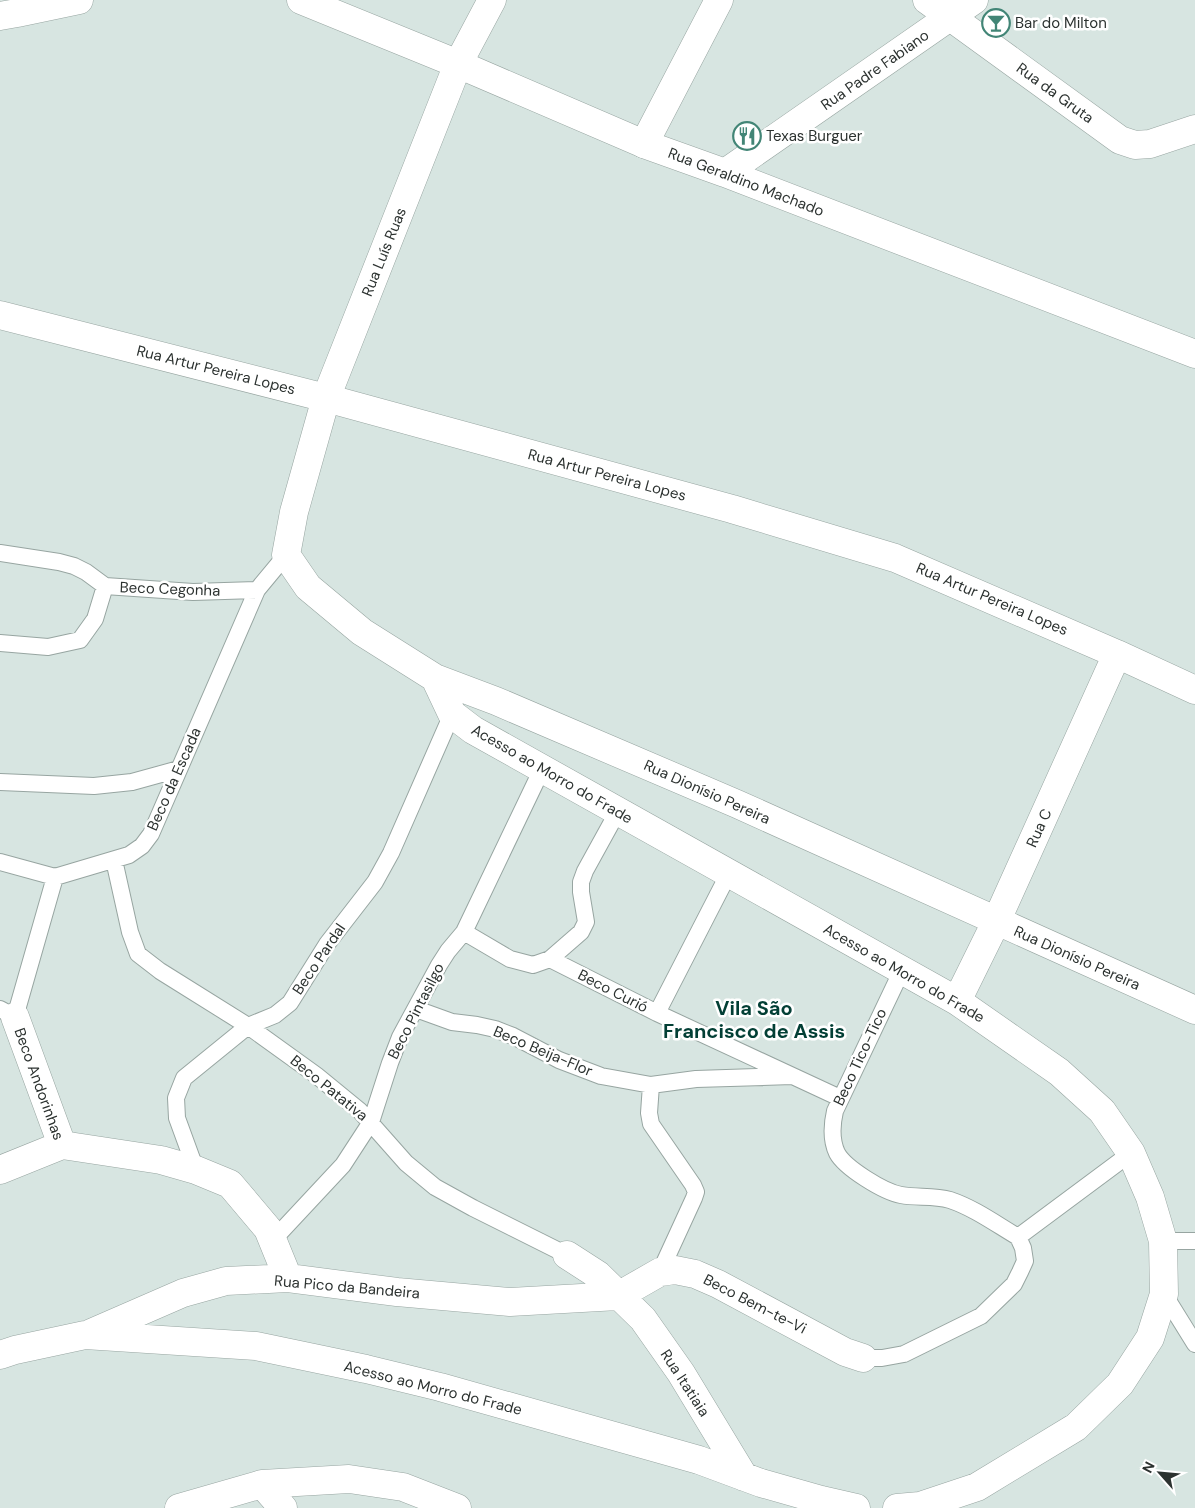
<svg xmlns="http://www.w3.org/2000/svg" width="1195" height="1508" viewBox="0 0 1195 1508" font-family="'DM Sans',sans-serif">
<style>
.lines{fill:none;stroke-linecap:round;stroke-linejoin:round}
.service-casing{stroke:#97a5a1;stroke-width:18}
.minor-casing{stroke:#97a5a1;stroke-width:29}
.tertiary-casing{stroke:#97a5a1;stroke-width:29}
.service{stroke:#fff;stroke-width:16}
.minor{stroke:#fff;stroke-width:28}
.tertiary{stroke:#fff;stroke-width:28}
.labels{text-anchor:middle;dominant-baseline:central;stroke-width:5;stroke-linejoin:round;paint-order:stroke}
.poi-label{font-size:15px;fill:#2c3230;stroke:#fff;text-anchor:start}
.street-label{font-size:15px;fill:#2c3230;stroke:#fff}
.district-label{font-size:20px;font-weight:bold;fill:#023f35;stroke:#fff}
</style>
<rect width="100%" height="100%" fill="#d7e5e1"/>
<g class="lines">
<defs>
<path id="service" d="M0 553 59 562 74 566 86 572 105 586 193 592 257 590
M0 643 48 647 80 640 95 619 105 586
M0 782 94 786 132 782 179 769
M114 860 130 932 138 954 160 971 248 1026 316 1075 360 1111 406 1163 435 1187 473 1208 567 1255
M0 862 55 877
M464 932 510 959 533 965 550 959 581 932 586 922 581 892V882L585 871 618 811
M550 959 657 1013 840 1098
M902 970 835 1111C832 1124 831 1140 837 1153 845 1168 884 1192 901 1195 917 1198 934 1195 950 1200 974 1208 996 1224 1018 1237
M0 1009 15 1017 55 877 129 855 142 846 151 834 257 590 286 555
M416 1009 452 1022 477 1025 495 1029 513 1036 559 1060 601 1076 651 1085 696 1079 792 1076
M657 1013 729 873
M651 1085 649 1113 651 1124 693 1185 696 1192 694 1198 660 1272
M196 1170 177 1118 176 1098 184 1078 248 1026 275 1015 290 1003 327 944 375 882 391 853 452 714
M1018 1237 1131 1153
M273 1240 343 1165 371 1122 390 1063 400 1037 439 965 448 951 464 932 542 769
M1163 1241H1195
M1164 1294 1195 1344
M863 1358H882L904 1354 981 1316 1014 1284 1020 1272 1025 1261 1023 1248 1018 1237"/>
<path id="minor" d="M492 0 458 64 326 398 294 512 286 555 308 587 362 632 435 678 496 701 737 804 1195 1010
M927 0 1120 140 1135 145 1150 144 1195 129
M644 144 719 0
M0 315 326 398 732 509 895 558 1117 654 1195 690
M435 678 452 714 473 730 957 1001 1059 1072 1102 1111 1131 1153 1150 1197 1163 1241 1164 1294 1150 1338 1120 1384 1076 1427 977 1487 920 1506 897 1508
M957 1001 996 922 1117 654
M62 1145 161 1160 196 1170 230 1184 268 1229 288 1278
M0 1170 62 1145 15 1017
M567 1255 598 1275 643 1319 681 1373 744 1477
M91 1333 183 1293 226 1281 288 1278 397 1292 510 1302 618 1296 660 1272 675 1270 695 1274 718 1284 845 1352 863 1358
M0 1355 15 1350 85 1335 256 1346 366 1369 440 1387 699 1460 761 1483 821 1500 856 1508
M262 1484 283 1508
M179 1508 262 1484 349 1479 403 1487 457 1508"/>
<path id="tertiary" d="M301 0 458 64 644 144 725 173 1195 354
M0 16 17 13 79 0
M725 173 974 0"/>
</defs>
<use href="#service" class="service-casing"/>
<use href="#minor" class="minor-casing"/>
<use href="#tertiary" class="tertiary-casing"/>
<use href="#service" class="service"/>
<use href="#minor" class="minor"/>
<use href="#tertiary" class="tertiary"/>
</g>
<defs>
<symbol id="bar-ring" viewBox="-11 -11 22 22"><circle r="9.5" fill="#fff" stroke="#428576" stroke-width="1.5"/><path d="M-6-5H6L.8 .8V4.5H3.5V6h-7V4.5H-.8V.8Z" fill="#428576"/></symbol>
<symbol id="restaurant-ring" viewBox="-11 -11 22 22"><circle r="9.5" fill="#fff" stroke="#428576" stroke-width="1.5"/><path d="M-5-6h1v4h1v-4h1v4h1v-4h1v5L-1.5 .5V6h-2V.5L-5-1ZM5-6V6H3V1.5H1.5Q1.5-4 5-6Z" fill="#428576"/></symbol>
</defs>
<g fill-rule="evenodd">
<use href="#bar-ring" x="980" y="7" width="32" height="32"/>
<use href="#restaurant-ring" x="731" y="120" width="32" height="32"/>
</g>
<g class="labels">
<g class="poi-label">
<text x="1015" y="23">Bar do Milton</text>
<text x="766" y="136">Texas Burguer</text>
</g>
<g class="street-label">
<text transform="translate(875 70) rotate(-35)">Rua Padre Fabiano</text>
<text transform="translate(1055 93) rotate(36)">Rua da Gruta</text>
<text transform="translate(746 182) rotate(21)">Rua Geraldino Machado</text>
<text transform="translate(384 252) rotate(-68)">Rua Luís Ruas</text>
<text transform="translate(216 370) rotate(14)">Rua Artur Pereira Lopes</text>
<text transform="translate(607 475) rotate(15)">Rua Artur Pereira Lopes</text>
<text transform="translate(170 589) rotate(2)">Beco Cegonha</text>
<text transform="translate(992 599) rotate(23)">Rua Artur Pereira Lopes</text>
<text transform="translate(552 774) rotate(30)">Acesso ao Morro do Frade</text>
<text transform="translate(174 779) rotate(-66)">Beco da Escada</text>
<text transform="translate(707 792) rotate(24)">Rua Dionísio Pereira</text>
<text transform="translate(1039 828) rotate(-66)">Rua C</text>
<text transform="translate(1077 958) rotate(24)">Rua Dionísio Pereira</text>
<text transform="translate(319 959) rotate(-56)">Beco Pardal</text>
<text transform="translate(904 973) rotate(30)">Acesso ao Morro do Frade</text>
<text transform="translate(613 991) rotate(27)">Beco Curió</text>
<text transform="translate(416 1011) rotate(-63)">Beco Pintasilgo</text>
<text transform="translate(543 1051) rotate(23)">Beco Beija-Flor</text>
<text transform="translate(860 1057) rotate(-65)">Beco Tico-Tico</text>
<text transform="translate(39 1084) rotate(70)">Beco Andorinhas</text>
<text transform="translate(329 1088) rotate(39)">Beco Patativa</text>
<text transform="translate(347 1287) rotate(5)">Rua Pico da Bandeira</text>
<text transform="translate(755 1304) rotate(27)">Beco Bem-te-Vi</text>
<text transform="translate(685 1383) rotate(57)">Rua Itatiaia</text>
<text transform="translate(433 1388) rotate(14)">Acesso ao Morro do Frade</text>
</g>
<g class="district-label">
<text x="754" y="1008">Vila São<tspan x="754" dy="23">Francisco de Assis</tspan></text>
</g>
</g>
<g transform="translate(1160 1473) rotate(297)" stroke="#ffffff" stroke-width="4" paint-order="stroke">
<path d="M0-4L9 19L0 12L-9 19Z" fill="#2c3230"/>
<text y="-8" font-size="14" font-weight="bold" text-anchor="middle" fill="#2c3230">N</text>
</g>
</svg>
